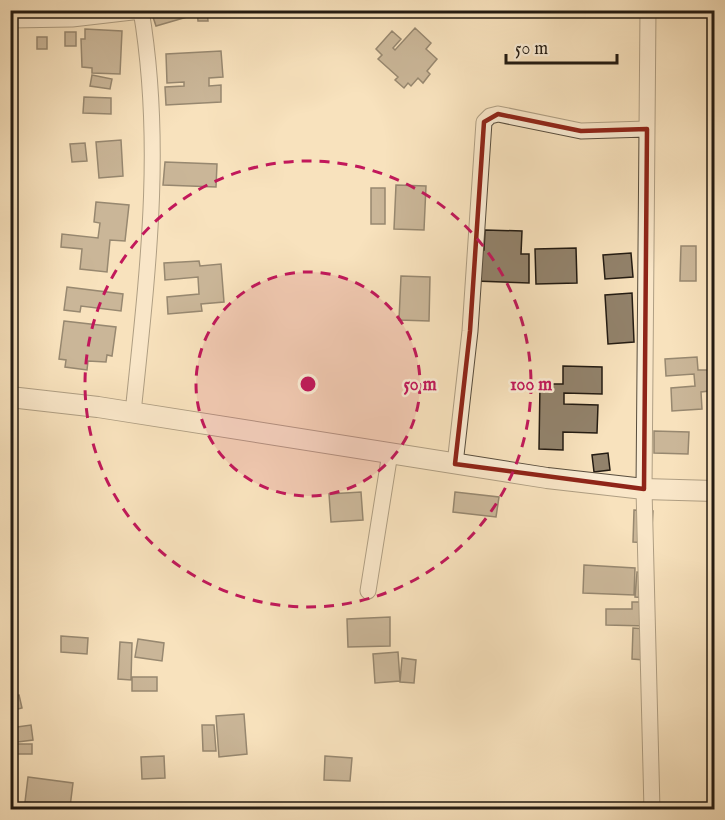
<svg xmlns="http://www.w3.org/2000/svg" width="725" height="820" viewBox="0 0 725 820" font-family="'IM FELL English',serif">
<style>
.building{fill:#92826b;stroke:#231b12;stroke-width:1.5}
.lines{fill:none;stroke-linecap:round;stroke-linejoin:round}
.minor-casing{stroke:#584d3d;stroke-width:17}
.tertiary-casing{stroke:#584d3d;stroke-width:22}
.minor{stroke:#faecd4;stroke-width:15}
.tertiary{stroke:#faecd4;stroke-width:20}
.marked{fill:none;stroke:#8f2418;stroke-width:4.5;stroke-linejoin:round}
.ring{fill:none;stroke:#c2185b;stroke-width:3;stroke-dasharray:10 8}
.centre{fill:#c2185b;stroke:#faecd4;stroke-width:3}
.ring-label{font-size:18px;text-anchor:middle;font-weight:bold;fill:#c2185b;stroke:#faecd4;stroke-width:5;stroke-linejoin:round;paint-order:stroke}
</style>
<rect width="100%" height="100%" fill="#f8e2bd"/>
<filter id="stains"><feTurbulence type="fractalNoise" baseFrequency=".00333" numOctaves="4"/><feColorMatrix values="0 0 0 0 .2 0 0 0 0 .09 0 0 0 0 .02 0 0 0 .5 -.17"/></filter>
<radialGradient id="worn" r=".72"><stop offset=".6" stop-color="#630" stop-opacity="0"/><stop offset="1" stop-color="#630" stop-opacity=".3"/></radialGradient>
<path class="building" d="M193 10 194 15 156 26 151 11Z
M197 10H207L208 21H198Z
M415 28 431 43 426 49 437 59 427 71 430 74 423 83 418 78 411 86 408 83 404 88 395 80 398 77 378 59 382 55 376 49 392 31 401 39 393 48 395 50Z
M85 29 122 31 120 74 92 73V68L82 67 81 39H85Z
M65 32H76V46H65Z
M37 37H47V49H37Z
M221 51 223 77 209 78V86L221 85V102L166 105 165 87 184 86V82L167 83 166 54Z
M92 75 112 79 110 89 90 86Z
M84 97 111 98V114L83 113Z
M121 140 123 176 99 178 96 142Z
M85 143 87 161 72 162 70 144Z
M165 162 217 164 216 187 163 185Z
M396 185 426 186 424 230 394 229Z
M371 188H385V224H371Z
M96 202 129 205 125 241 110 240 107 272 80 269 82 249 61 247 62 234 98 238 100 223 94 222Z
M485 230 522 231 521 254H529V283L475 281 476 250H484Z
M681 246H696V281H680Z
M576 248 577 283 536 284 535 249Z
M631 253 633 277 605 279 603 255Z
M199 261 200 266 221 264 224 302 201 304 202 311 168 314 167 297 199 294 198 277 165 280 164 263Z
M401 276 430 277 429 321 399 320Z
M67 287 123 294 121 311 81 306 80 312 64 310Z
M632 293 634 342 608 344 605 295Z
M64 321 116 327 112 356 107 355 106 362 88 361 87 370 65 367 66 360 59 359Z
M697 357 698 370H708L709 391 701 392 702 409 672 411 671 388 695 386 694 374 666 376 665 359Z
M563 366 602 367V394L564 393V404L598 405 597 433 563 432V450L539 449 540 384H563Z
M654 431 689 432 688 454 654 453Z
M608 453 610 470 594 472 592 455Z
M361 492 363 520 331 522 329 494Z
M455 492 499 497 496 517 453 512Z
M634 510 653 511 651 543 633 542Z
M584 565 635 568 634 595 583 593Z
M637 572 651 574 649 598 635 597Z
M632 602H647V626L606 625V609H632Z
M390 617V646L348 647 347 619Z
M633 628 646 629 644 660 632 659Z
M61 636 88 638 87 654 61 652Z
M138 639 164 643 162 661 135 657Z
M120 642 132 643 131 680 118 679Z
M398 652 400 681 375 683 373 654Z
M402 658 416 660 414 683 400 682Z
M132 677H157V691H132Z
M19 695 22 708 10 711V696Z
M244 714 247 754 219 757 216 716Z
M31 725 33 740 10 743V728Z
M202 725H214L216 751H203Z
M10 744H32V754H10Z
M164 756 165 778 142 779 141 757Z
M325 756 352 758 350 781 324 780Z
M28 777 73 783 70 807 25 802Z
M20 806H55V810H20Z"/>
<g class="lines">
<defs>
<path id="minor" d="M648 10 644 489 652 810
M10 20 72 19 141 11
M133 413C147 277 164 147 141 10
M455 464 470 331 484 122 490 116 498 114 581 131 647 129
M368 591 390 453"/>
<path id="tertiary" d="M10 397 98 407 547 478 644 489 714 491"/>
</defs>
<use href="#minor" class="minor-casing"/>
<use href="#tertiary" class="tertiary-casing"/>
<use href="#minor" class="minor"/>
<use href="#tertiary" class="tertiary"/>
</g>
<path d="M0 0H725V820H0ZM498 114 581 131 647 129 644 489 455 464 470 331 484 122Z" fill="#f8e2bd" fill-opacity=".55" fill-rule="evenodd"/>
<path class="marked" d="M498 114 581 131 647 129 644 489 455 464 470 331 484 122Z"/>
<circle cx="308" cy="384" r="112" fill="#c2185b" fill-opacity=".12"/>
<g class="ring">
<circle cx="308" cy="384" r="112"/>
<circle cx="308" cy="384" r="223"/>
</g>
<circle cx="308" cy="384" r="9" class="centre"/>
<g class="ring-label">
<text x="420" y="390">50 m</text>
<text x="531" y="390">100 m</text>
</g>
<rect width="725" height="820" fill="none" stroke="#f8e2bd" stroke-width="36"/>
<rect x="12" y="12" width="701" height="796" fill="none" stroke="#231b12" stroke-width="3"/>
<rect x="18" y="18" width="689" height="784" fill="none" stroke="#231b12" stroke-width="1.5"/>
<path d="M506 54v9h111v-9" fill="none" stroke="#231b12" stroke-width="3"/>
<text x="515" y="54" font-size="18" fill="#231b12" stroke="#faecd4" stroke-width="4.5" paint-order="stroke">50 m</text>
<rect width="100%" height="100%" filter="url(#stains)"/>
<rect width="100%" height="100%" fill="url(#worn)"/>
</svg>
